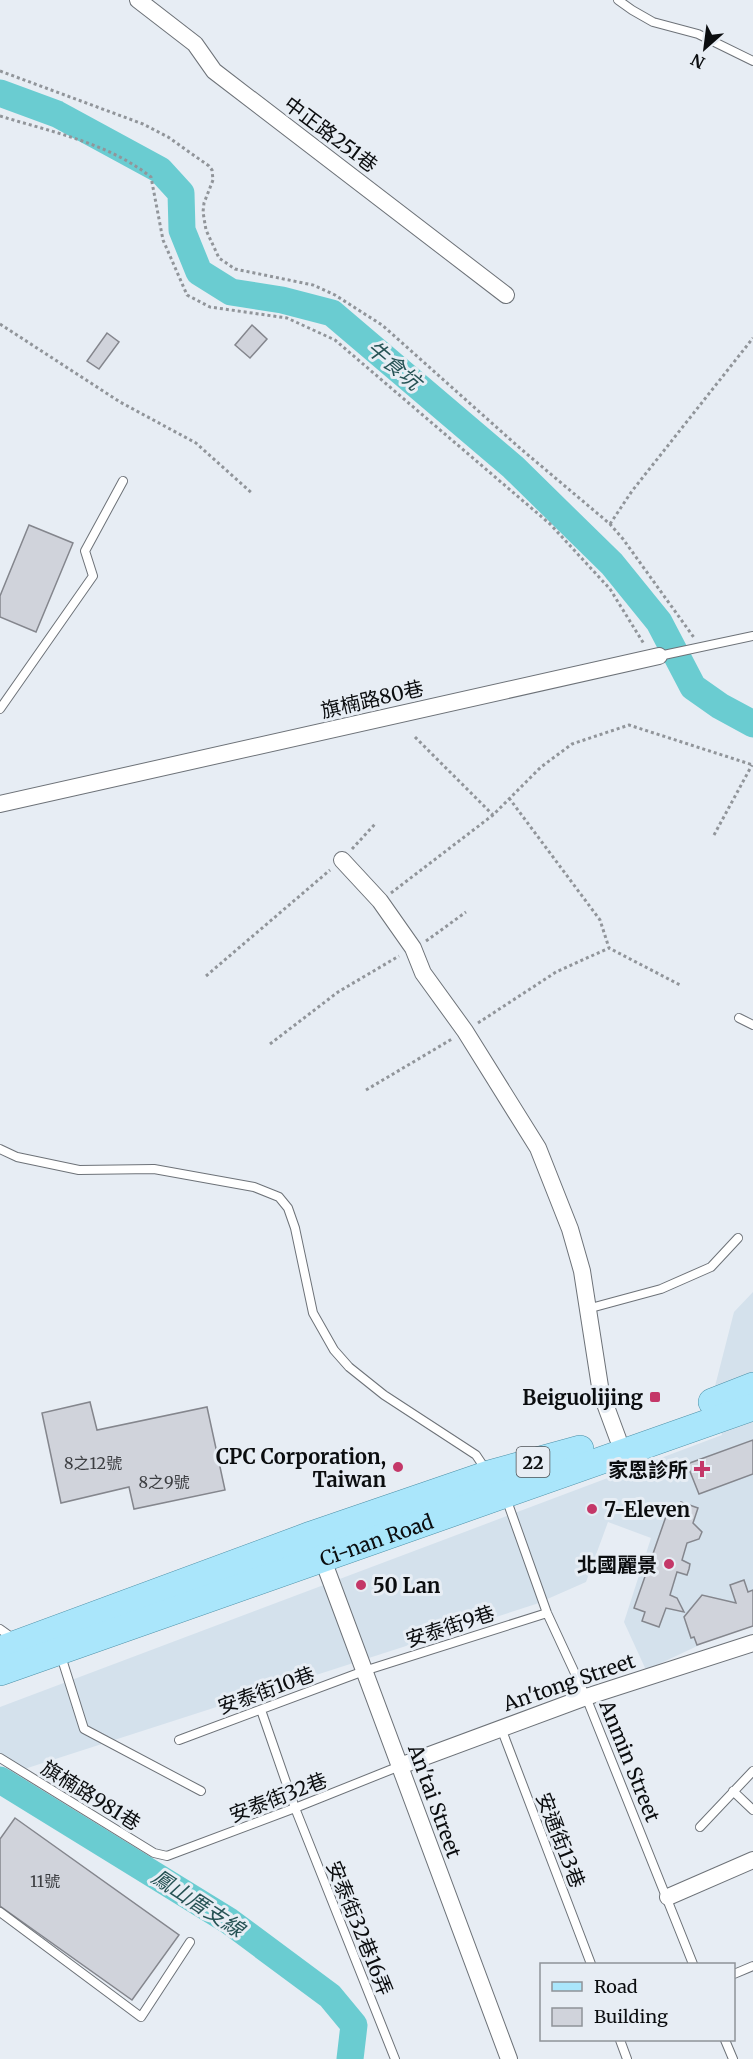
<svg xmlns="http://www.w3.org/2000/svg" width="753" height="2059" viewBox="0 0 753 2059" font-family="Merriweather,'Noto Sans TC',serif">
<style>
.built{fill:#d4e1ec}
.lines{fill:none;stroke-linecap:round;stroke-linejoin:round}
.river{stroke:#6accd1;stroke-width:27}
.building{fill:#d0d3db;stroke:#84868d;stroke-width:1.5}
.service-casing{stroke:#6d7278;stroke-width:10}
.minor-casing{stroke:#6d7278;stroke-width:18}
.primary-casing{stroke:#4d90a7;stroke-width:28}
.path{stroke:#91959a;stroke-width:3;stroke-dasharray:3 3;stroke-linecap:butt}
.service{stroke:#fff;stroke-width:8}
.minor{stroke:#fff;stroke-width:16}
.primary{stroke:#aae6fb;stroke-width:27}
.poi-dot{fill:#c43768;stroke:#e7edf4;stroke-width:2}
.labels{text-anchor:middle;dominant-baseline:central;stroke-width:6;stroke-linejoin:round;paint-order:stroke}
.number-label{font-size:16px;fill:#3c3e42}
.shield{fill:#e7edf4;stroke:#4d5054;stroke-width:1.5}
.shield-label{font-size:18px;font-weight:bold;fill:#0b0d0f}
.street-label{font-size:20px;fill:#0b0d0f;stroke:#e7edf4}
.poi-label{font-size:20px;font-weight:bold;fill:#0b0d0f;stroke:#e7edf4;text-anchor:end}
.water-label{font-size:21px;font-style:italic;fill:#275355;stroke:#e7edf4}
</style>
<rect width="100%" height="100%" fill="#e7edf4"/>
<path class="built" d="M753 1292V1620L646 1670 624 1622 651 1538 608 1522 586 1582 536 1604 12 1773 0 1755V1707L722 1435 712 1398 734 1312Z"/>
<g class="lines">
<path class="river" d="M0 93 57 114 160 170 181 193 182 230 199 272 231 292 282 300 332 313 513 467 612 564 659 622 693 687 720 706 753 724
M0 1780 229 1921 330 1996 354 2025 350 2059"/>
</g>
<path class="building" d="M252 325 267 339 250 358 235 345Z
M107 333 119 342 99 369 87 361Z
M29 525 73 543 36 632 0 617V596Z
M90 1402 97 1430 207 1407 225 1490 134 1509 129 1487 61 1503 42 1413Z
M753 1440V1474L699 1494 687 1464Z
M681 1502 698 1508 693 1523 702 1532 699 1539 687 1543 682 1560 690 1564 689 1569 687 1575 677 1572 670 1595 677 1598 684 1612 666 1608 659 1627 642 1621 645 1612 634 1608 670 1505 679 1508Z
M744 1580 748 1592 753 1590V1626L697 1645 694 1637 691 1638 684 1617 702 1595 736 1603 730 1585Z
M15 1818 179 1935 132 2000 0 1906V1839Z"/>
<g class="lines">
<defs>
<path id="service" d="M618 0 632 10 653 22 698 34 753 61
M659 656 753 636
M0 709 93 576 85 551 123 481
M739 1018 753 1025
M0 1149 17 1157 79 1170 154 1169 254 1187 279 1197 288 1208 295 1228 313 1313 334 1350 349 1367 384 1395 476 1455 486 1470
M587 1309 661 1289 711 1267 738 1238
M506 1498 547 1613 586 1697 693 1964
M0 1629 14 1639
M61 1656 84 1729 201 1791
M261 1710 295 1808 395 2059
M501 1728 591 1964
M179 1740 364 1671 547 1613
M0 1758 154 1853 167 1856 295 1808 400 1766
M733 1791 753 1810
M700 1827 753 1771
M0 1912 141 2017 190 1942
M734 1974 753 1966
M620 2040 627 2059
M725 2040 733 2059"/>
<path id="minor" d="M138 0 195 44 214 71 506 295
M0 804 659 656
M342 860 380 901 413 948 423 973 465 1031 538 1148 570 1229 582 1271 601 1393 618 1439
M320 1552 509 2059
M400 1766 586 1697 753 1643
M668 1897 753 1860"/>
<g id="primary">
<path d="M712 1402 753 1386"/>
<path d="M0 1650 311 1535 489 1474 580 1449"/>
<path id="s1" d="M0 1672 753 1407"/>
</g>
</defs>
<use href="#service" class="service-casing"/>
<use href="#minor" class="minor-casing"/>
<use href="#primary" class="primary-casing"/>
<path class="path" d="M0 71 143 124 168 137 209 166 212 170 213 180 204 203 203 212 206 230 219 258 235 269 313 285 335 295 382 325 521 449 610 524 623 539 695 639
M0 116C52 132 108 143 151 177L163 240 187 295 210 307 287 318 335 340 550 524 610 589 644 644
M0 324 120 402 196 443 253 494
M610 524 632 491 753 338
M415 737 493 815
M509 798 600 920 609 948 682 986
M714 835 752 765
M352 849 375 824
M391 893 493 815 541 767 572 744 629 725 753 765
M426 941 466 912
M206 976 330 870
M478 1023 556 972 609 948
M270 1044 338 992 399 956
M366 1090 452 1039"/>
<use href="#service" class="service"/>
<use href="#minor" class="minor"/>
<use href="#primary" class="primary"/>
</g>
<g class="poi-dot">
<rect x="649" y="1391" width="12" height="12" rx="3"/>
<circle cx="398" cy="1467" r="6"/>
<path d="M699 1460h6v6h6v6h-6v6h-6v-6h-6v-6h6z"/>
<circle cx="592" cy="1509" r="6"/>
<circle cx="669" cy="1564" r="6"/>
<circle cx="361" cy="1585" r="6"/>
</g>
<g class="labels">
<g class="number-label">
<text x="93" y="1463">8之12號</text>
<text x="164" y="1482">8之9號</text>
<text x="45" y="1881">11號</text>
</g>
<rect class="shield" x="516.5" y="1447" width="33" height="30" rx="4.5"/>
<g class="shield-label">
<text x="533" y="1462">22</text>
</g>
<g class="street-label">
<text transform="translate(331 134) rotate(37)">中正路251巷</text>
<text transform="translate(372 699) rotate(-13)">旗楠路80巷</text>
<text stroke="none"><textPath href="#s1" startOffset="399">Ci-nan Road</textPath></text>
<text transform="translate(450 1626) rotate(-18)">安泰街9巷</text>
<text transform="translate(569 1682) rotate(-19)">An'tong Street</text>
<text transform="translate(266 1690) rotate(-20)">安泰街10巷</text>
<text transform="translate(630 1761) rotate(68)">Anmin Street</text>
<text transform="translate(91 1795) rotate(32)">旗楠路981巷</text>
<text transform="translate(278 1797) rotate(-21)">安泰街32巷</text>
<text transform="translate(435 1801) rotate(70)">An'tai Street</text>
<text transform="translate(561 1840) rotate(69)">安通街13巷</text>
<text transform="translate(360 1928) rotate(68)">安泰街32巷16弄</text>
</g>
<g class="poi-label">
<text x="643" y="1397">Beiguolijing</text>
<text x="386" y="1456">CPC Corporation,<tspan x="386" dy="23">Taiwan</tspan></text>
<text x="688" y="1469">家恩診所</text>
<text x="604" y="1509" text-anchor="start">7-Eleven</text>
<text x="657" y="1564">北國麗景</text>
<text x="373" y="1585" text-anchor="start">50 Lan</text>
</g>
<g class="water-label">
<text transform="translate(394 365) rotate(40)">牛食坑</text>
<text transform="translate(198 1903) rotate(33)">鳳山厝支線</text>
</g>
</g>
<rect x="540" y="1963" width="195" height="78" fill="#e7edf4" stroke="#8f9398" stroke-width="1.5"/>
<rect x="552" y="1982" width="30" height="9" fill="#aae6fb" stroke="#8f9398" stroke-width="1.5"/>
<text x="594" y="1993" font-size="18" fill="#0b0d0f">Road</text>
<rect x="552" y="2008" width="30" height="18" fill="#d0d3db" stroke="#8f9398" stroke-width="1.5"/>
<text x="594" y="2023" font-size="18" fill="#0b0d0f">Building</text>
<g transform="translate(705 48) rotate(208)" stroke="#e7edf4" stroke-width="4.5" paint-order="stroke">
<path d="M0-4.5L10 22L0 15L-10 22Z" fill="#0b0d0f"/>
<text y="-9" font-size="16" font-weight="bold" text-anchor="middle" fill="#0b0d0f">N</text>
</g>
</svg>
